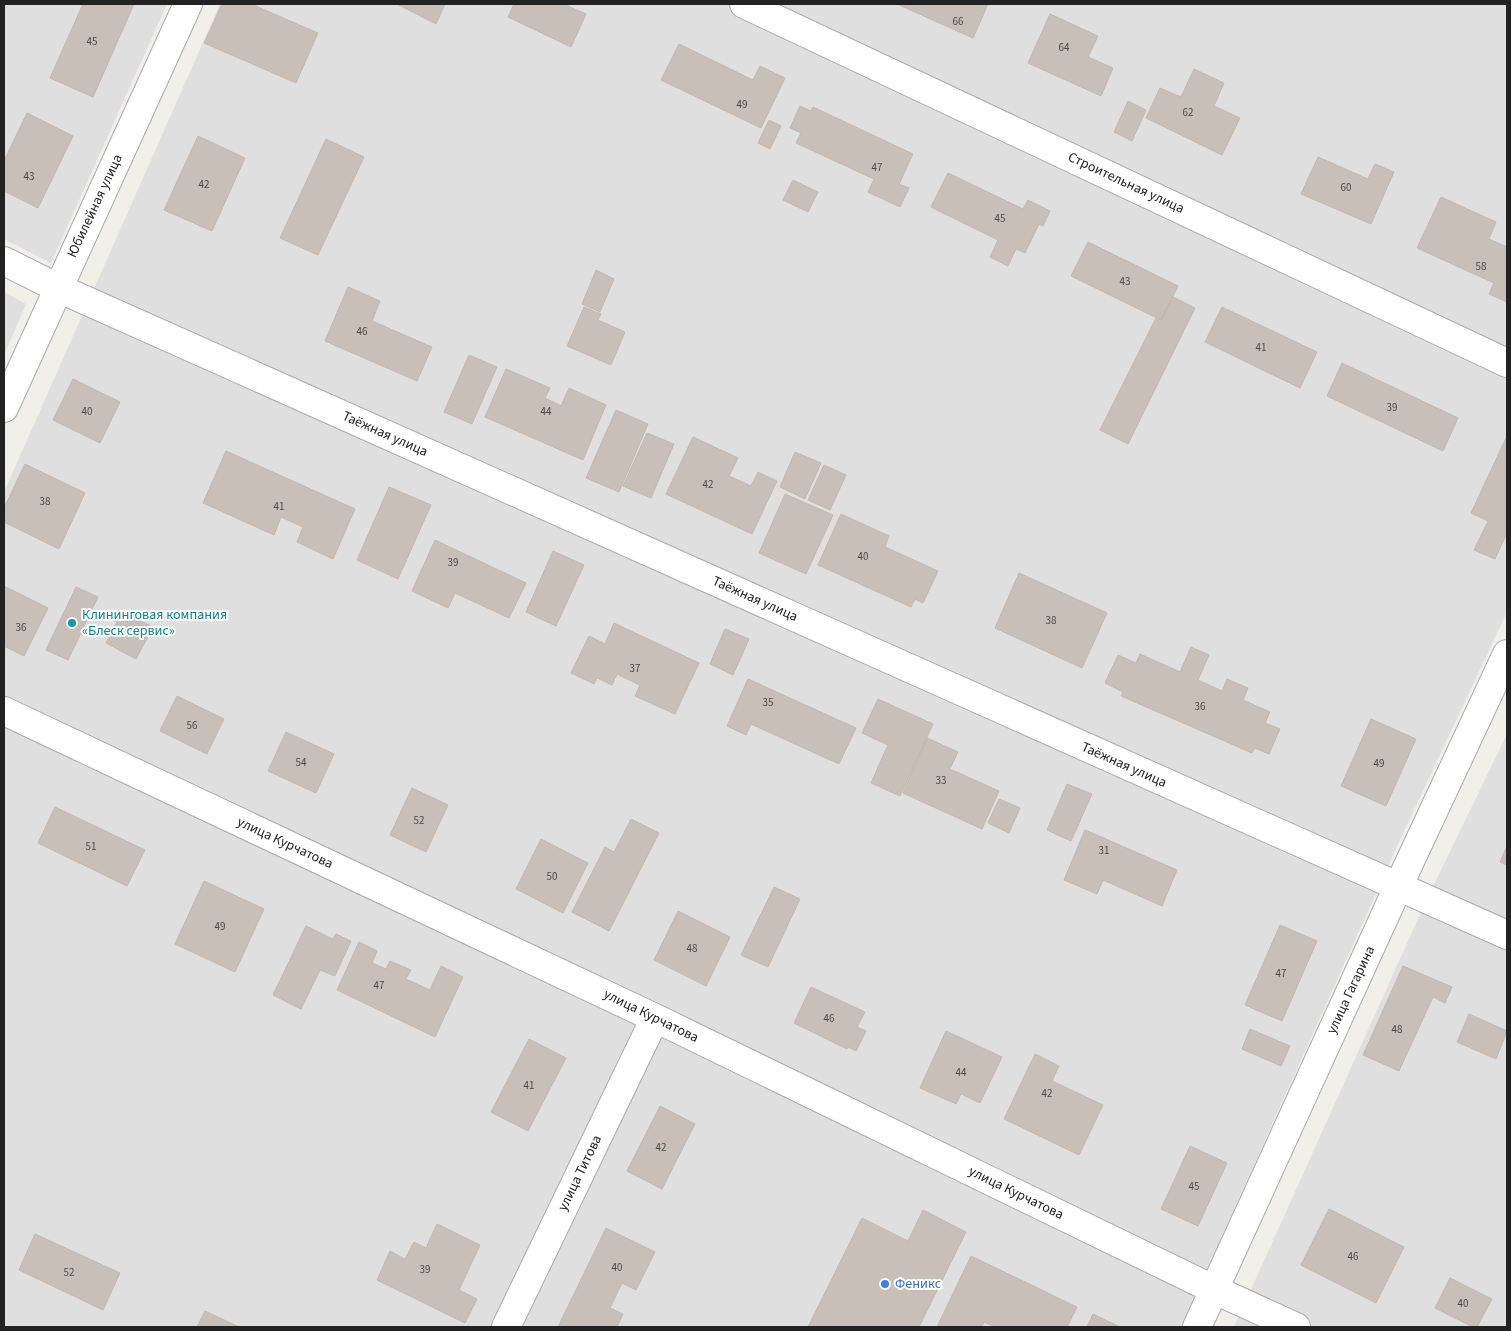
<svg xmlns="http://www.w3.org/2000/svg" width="1511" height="1331" viewBox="0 0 1511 1331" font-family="'Source Sans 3',sans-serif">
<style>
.residential{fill:#e0dfdf}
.building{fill:#c7bfb8;stroke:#c4b6ab}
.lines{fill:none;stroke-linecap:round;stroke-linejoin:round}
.minor-casing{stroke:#a9a9a9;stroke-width:30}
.minor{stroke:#fff;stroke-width:28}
.culture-dot{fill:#0f9aa8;stroke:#fff;stroke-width:2}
.shop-dot{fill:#3f7fe0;stroke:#fff;stroke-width:2}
.labels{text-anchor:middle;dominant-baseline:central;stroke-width:4;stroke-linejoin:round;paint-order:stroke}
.number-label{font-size:11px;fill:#4b4948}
.street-label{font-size:14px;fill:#222;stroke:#fff}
.culture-label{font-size:14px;fill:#0d838f;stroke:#fff;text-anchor:start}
.shop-label{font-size:14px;fill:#366cbe;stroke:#fff;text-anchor:start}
</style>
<rect width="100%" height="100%" fill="#f2efe9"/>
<path class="residential" d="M4 4H167L51 263 4 239Z
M220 4H1507V612L1400 840 1181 1327H4V492Z
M4 292 26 304 4 355Z
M1507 734V1327H1234L1427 899Z"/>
<path class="building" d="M83 4H134L93 97 50 78Z
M222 4H251L318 33 296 83 204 43Z
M397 4H445L436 24Z
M514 4H563L586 14 571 47 508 17Z
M897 4H988L973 38Z
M1050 14 1098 36 1088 57 1113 68 1101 96 1028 63Z
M679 44 753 80 760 66 785 78 761 128 661 80Z
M1194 69 1224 83 1214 106 1240 118 1222 155 1146 118 1160 88 1181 97Z
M1128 101 1146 110 1132 141 1114 132Z
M800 106 811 111 813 107 913 154 899 184 909 188 900 207 868 192 874 179 796 143 801 133 790 128Z
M27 113 73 136 38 208 4 191V161Z
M769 120 781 126 770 149 758 143Z
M198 136 245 158 212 231 164 210Z
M326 139 364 157 318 255 280 238Z
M1318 157 1368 179 1375 164 1394 172 1371 224 1301 194Z
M948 173 1023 209 1028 200 1050 211 1043 226 1039 224 1025 253 1016 249 1008 266 990 257 998 240 931 207Z
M793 180 818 192 808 212 783 200Z
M1441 197 1496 222 1489 239 1507 247V302L1489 294 1494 283 1417 248Z
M1088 242 1178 286 1161 320 1071 276Z
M596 270 614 279 600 312 582 304Z
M348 287 380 301 372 321 432 347 417 381 325 341Z
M1173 297 1195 308 1128 444 1100 430 1156 318 1161 320Z
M584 307 601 314 598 320 625 332 611 365 567 346Z
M1222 307 1317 352 1300 388 1205 342Z
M469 355 497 367 472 424 444 412Z
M1342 363 1458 418 1443 451 1327 396Z
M506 369 550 388 545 398 561 406 569 388 606 405 583 460 485 417Z
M73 379 120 402 100 443 53 420Z
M616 410 648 424 619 492 586 478Z
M647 433 674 444 651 498 623 486Z
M693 437 738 458 729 476 751 486 758 472 777 481 752 534 666 494Z
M1506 438H1507V533L1495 559 1474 550 1488 521 1471 513Z
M226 451 355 509 333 559 297 542 303 527 281 517 274 535 203 503Z
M795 452 821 463 805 499 780 487Z
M25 464 85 493 59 549 4 522V508Z
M824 465 846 475 830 510 808 500Z
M389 487 431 505 398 579 357 560Z
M785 494 833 515 806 574 759 553Z
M841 514 889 536 885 547 938 571 923 603 915 599 911 607 818 565Z
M435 540 526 583 509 618 455 593 448 608 412 591Z
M553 551 584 565 556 626 526 612Z
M1019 573 1107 613 1082 668 995 628Z
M4 586 48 608 24 656 4 646Z
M76 587 98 597 68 660 46 650Z
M122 612 153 627 136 659 106 643Z
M614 623 699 663 675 714 635 696 640 685 617 674 612 685 597 678 594 684 571 673 589 636 605 644Z
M725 629 749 639 733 675 710 664Z
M1191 647 1209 655 1198 680 1222 691 1227 679 1248 688 1243 700 1270 712 1265 723 1280 729 1269 754 1255 748 1252 753 1121 696 1123 692 1105 683 1118 655 1136 663 1140 654 1180 672Z
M748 679 856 728 839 764 751 724 746 735 727 726Z
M177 696 224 719 207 754 160 731Z
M878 699 933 724 900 796 871 783 888 745 862 733Z
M1371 719 1416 739 1386 806 1341 786Z
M286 732 334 754 316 793 268 771Z
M927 738 958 752 950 769 999 791 982 829 903 793Z
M1067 784 1092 794 1071 841 1047 830Z
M412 788 448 805 426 852 390 835Z
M999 799 1020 808 1009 833 988 823Z
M55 807 145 850 127 886 38 843Z
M631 819 659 833 609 931 572 912 605 847 614 852Z
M1085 830 1177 870 1162 906 1103 880 1097 894 1064 880Z
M541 839 588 863 563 913 516 889Z
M1507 846V865L1500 862Z
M204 881 264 909 235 972 175 944Z
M774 887 800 899 768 967 741 955Z
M678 911 730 937 706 986 654 960Z
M1280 925 1317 941 1282 1021 1245 1005Z
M306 926 333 939 336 934 351 941 335 976 320 970 301 1009 273 995Z
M359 942 377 951 372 963 386 969 390 961 411 970 406 979 430 990 441 966 463 977 435 1037 337 990Z
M1403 966 1452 987 1445 1003 1433 997 1399 1071 1363 1055Z
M811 987 865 1012 857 1027 866 1031 856 1051 848 1047 847 1049 794 1023Z
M1469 1014 1507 1031 1496 1059 1457 1042Z
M1250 1029 1290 1046 1281 1066 1242 1049Z
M946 1031 1002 1057 980 1103 961 1094 956 1104 920 1088Z
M529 1039 566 1058 528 1131 491 1112Z
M1035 1054 1059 1066 1052 1081 1103 1105 1079 1155 1004 1119Z
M660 1106 695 1124 662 1189 627 1171Z
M1190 1146 1227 1163 1198 1226 1161 1209Z
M1329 1209 1404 1247 1376 1303 1301 1265Z
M923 1210 966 1232 919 1327H808L862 1218 908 1241Z
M437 1224 480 1245 459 1290 477 1299 465 1323 377 1280 390 1251 405 1259 414 1242 426 1248Z
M606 1228 655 1252 636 1290 622 1283 610 1308 623 1314 617 1327H558Z
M35 1234 120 1273 103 1310 19 1270Z
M971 1256 1077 1307 1067 1327H995L984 1322 982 1327H937Z
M1450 1278 1492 1299 1477 1327H1473L1435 1308Z
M205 1311 239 1327H197Z
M1093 1314 1120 1327H1087Z"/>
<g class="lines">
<defs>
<path id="minor" d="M744 4 1507 363
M4 261 58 288 1507 935
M4 408 188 4
M4 711 655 1018 1215 1290 1296 1327
M506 1327 655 1018
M1197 1327 1398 887 1507 654"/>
</defs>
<use href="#minor" class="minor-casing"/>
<use href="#minor" class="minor"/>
</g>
<circle class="culture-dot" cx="72" cy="623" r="5"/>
<circle class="shop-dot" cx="885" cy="1284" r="5"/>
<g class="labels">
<g class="number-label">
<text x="958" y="21">66</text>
<text x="92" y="41">45</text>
<text x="1064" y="47">64</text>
<text x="742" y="104">49</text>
<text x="1188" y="112">62</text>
<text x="877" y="167">47</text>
<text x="29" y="176">43</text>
<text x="204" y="184">42</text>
<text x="1346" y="187">60</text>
<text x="1000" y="218">45</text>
<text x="1481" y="266">58</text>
<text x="1125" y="281">43</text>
<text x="362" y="331">46</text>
<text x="1261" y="347">41</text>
<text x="1392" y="407">39</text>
<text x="87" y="411">40</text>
<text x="546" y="411">44</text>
<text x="708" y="484">42</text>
<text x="45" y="501">38</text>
<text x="279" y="506">41</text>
<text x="863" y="556">40</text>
<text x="453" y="562">39</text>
<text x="1051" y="620">38</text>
<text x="21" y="627">36</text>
<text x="635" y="668">37</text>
<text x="768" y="702">35</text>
<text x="1200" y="706">36</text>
<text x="192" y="725">56</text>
<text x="301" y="762">54</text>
<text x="1379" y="763">49</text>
<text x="941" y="780">33</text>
<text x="419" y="820">52</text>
<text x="91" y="846">51</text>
<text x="1104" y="850">31</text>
<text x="552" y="876">50</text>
<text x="220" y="926">49</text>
<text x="692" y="948">48</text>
<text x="1281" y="973">47</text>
<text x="379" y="985">47</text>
<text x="829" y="1018">46</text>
<text x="1397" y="1029">48</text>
<text x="961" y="1072">44</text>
<text x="529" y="1085">41</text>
<text x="1047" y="1093">42</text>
<text x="661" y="1147">42</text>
<text x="1194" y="1186">45</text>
<text x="1353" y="1256">46</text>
<text x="617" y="1267">40</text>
<text x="425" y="1269">39</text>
<text x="69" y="1272">52</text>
<text x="1463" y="1303">40</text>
</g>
<g class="street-label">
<text transform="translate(1126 183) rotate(25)">Строительная улица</text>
<text transform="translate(95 206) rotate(-65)">Юбилейная улица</text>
<text transform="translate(385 434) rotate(24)">Таёжная улица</text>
<text transform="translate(755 599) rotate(24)">Таёжная улица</text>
<text transform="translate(1124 765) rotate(24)">Таёжная улица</text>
<text transform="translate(285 843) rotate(25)">улица Курчатова</text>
<text transform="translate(1351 990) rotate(-65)">улица Гагарина</text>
<text transform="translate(651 1016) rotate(26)">улица Курчатова</text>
<text transform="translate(580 1173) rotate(-64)">улица Титова</text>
<text transform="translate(1016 1193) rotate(26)">улица Курчатова</text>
</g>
<g class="culture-label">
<text x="82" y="615">Клининговая компания<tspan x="82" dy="16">«Блеск сервис»</tspan></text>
</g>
<g class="shop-label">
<text x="895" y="1284">Феникс</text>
</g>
</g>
<rect width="1511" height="1331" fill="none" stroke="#222222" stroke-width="10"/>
</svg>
